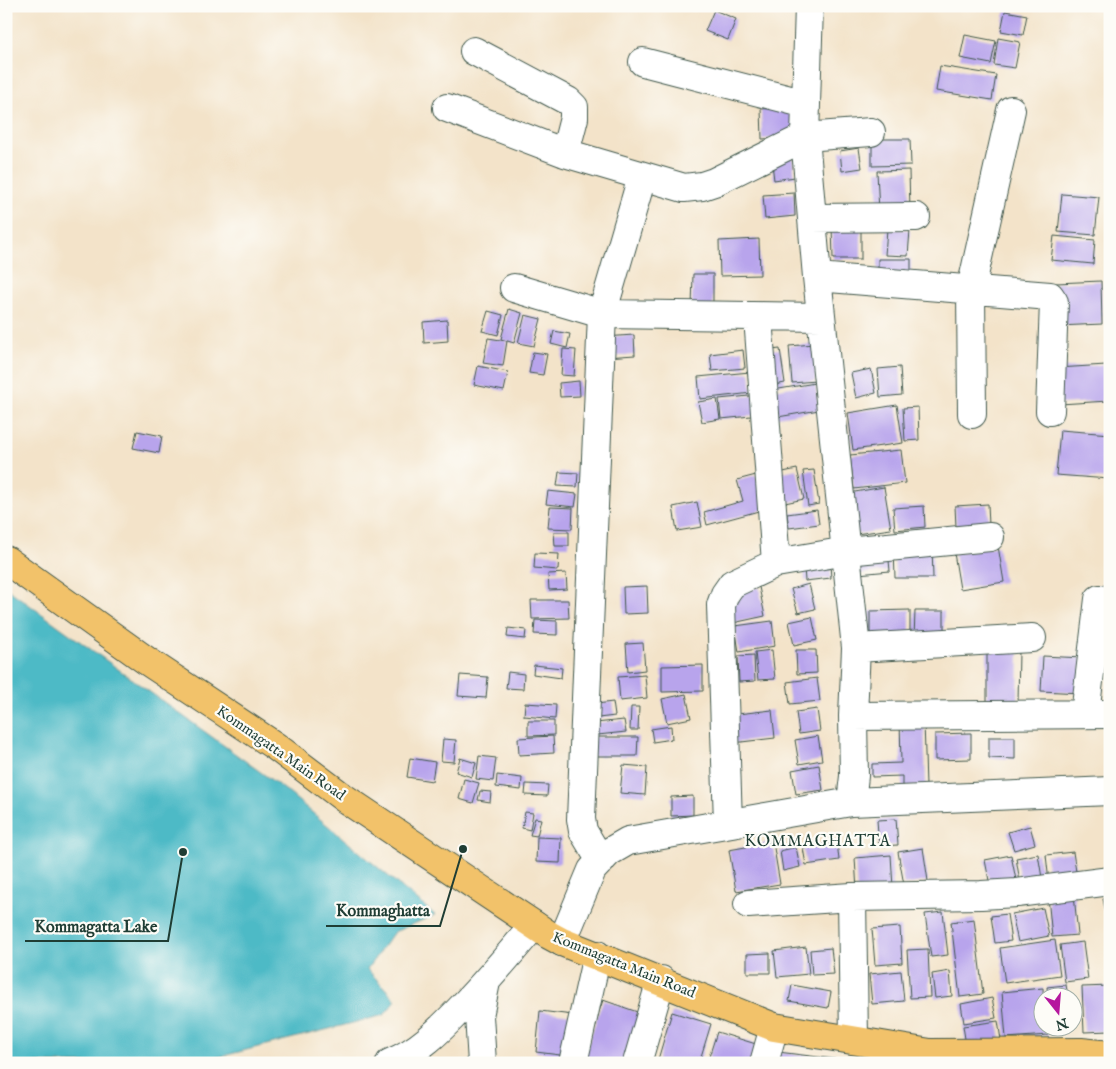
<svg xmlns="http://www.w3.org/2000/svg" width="1116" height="1069" viewBox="0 0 1116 1069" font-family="'IM FELL English',serif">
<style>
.water{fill:#4dbac6;stroke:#367c7d}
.building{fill:#b8a4ec}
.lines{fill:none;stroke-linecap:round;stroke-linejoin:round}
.minor-casing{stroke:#3f564a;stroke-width:30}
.major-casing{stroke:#3f564a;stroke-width:30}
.minor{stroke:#fff;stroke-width:28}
.major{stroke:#f2c26a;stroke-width:28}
.labels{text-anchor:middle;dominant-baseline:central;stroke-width:4.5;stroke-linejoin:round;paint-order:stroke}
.street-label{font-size:15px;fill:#1f3d34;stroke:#fdfcf7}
.neighbourhood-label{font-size:16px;letter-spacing:1px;fill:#1f3d34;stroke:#fdfcf7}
.leader{fill:none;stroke:#1f3d34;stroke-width:2}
.callout-dot{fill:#1f3d34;stroke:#fdfcf7;stroke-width:2}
.callout-label{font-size:16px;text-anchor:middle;font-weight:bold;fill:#1f3d34;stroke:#fdfcf7;stroke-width:4.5;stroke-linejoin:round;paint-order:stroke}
</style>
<rect width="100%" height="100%" fill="#fdfcf7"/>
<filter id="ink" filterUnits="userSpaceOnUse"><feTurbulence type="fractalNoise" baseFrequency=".02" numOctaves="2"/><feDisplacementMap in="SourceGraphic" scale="10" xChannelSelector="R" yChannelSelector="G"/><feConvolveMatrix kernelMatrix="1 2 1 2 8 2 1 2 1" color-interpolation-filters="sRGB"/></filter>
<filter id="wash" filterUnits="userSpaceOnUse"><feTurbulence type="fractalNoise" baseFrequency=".0096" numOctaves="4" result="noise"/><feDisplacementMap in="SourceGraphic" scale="20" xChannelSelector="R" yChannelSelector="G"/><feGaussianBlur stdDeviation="1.12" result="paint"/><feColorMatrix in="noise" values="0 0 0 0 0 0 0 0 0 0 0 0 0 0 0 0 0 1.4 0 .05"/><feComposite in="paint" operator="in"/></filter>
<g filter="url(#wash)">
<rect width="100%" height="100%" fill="#f3e3c9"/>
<path class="water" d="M6 588 284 789 435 915 394 932 367 969 396 1000 384 1015 211 1059 209 1063H6Z"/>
<g id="blocks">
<path class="building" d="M714 10 736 19 728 40 705 31Z
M1005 11 1027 15 1023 35 1001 31Z
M965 35 996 41 991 64 960 58Z
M998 38 1020 42 1015 68 994 65Z
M940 66 996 75 992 100 936 91Z
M793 107 795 137 762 139 761 109Z
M872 139H910L911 165 872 166Z
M859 148 862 168 842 171 840 151Z
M792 154 795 177 774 180 771 156Z
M909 170 910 211 879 212 877 171Z
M794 193 795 216 765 219 763 195Z
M1062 194 1099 197 1095 235 1058 232Z
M832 226H861V259H833Z
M887 229 910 230 908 256 885 255Z
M1054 236 1095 240 1093 264 1051 260Z
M759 239 760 275 720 276 719 241Z
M878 259H911V274L878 275Z
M693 274H713V307H692Z
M1101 281 1102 324 1058 326 1056 283Z
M509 309 522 313 514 343 501 339Z
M488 311 503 315 498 335 482 331Z
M525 315 541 319 534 346 518 343Z
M447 320 448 341 424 343 423 322Z
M554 331 570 334 567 348 551 344Z
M634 335 635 355 606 357 604 337Z
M488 338 507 341 503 366 483 363Z
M814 344 816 381 792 383 789 346Z
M563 349 576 350 574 376 561 375Z
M780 349 785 383 769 386 763 351Z
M743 350 745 368 712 371 710 354Z
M533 352 547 354 543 375 529 373Z
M1106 365 1108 401 1060 404 1058 368Z
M478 366 508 372 504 391 474 385Z
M900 367 902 395 880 397 878 369Z
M871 369 876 393 856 398 851 373Z
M750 372 752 393 700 399 698 377Z
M579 381 580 396 560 397 559 383Z
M815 383 819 410 772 418 767 391Z
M759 395 761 415 721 419 719 399Z
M717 399 720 419 702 422 698 402Z
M897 405 903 443 853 450 848 413Z
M918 407 919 440 905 441 903 408Z
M1060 430 1110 434 1109 479 1056 475Z
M137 431 162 436 159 453 133 448Z
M901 450 905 483 854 489 850 455Z
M797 469 804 499 780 504 774 474Z
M814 470 819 504 808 506 803 471Z
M559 472 578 473 577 487 557 486Z
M756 475 766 509 707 525 704 512 743 501 737 480Z
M884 487 891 529 856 534 849 493Z
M548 491 577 494 575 507 546 504Z
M697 502 702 527 677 531 673 507Z
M988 504 989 525 956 527 955 506Z
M924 506 925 527 895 530 893 508Z
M550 507 573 508 572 529 548 528Z
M817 510 819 524 789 528 787 514Z
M554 532H569V546H555Z
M998 546 1004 582 960 589 954 553Z
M932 547 933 578H895L894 548Z
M888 550 890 571 858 574 856 553Z
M535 553 559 554 558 570 534 568Z
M830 564 831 578 805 581 804 567Z
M566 573 567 589 549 590 548 574Z
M809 584 815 609 798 613 791 589Z
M647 586 648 613 624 614 623 587Z
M759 587 765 616 733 623 727 594Z
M531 600H568L569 618 532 619Z
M910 610V638H870V611Z
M915 611H944V638L914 639Z
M812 617 817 640 794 645 789 622Z
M535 620 557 621V635L534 634Z
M772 621 775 646 739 652 735 626Z
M508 628 526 630 525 639 507 637Z
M643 643 645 670 628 672 626 644Z
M772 650 775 679 758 680 755 652Z
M796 650H816L817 673 797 674Z
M987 651H1019L1018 703H987Z
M1098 653H1110V673H1098Z
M754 655 755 681 739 682 738 656Z
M1043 656 1082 658 1080 693 1041 691Z
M534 665 562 668 561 678 533 674Z
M703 665V691L662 692V666Z
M508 672 524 674 523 689 506 688Z
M460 675 488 677 486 698 458 696Z
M645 675 647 698 620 701 618 677Z
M817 678 820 701 790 704 787 682Z
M686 694 691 718 667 723 662 699Z
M613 702 615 716 590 719 588 705Z
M525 703 556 705 555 719 524 716Z
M631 707H639L638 730H630Z
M817 709 820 731 799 734 796 712Z
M772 710 775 738 733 743 729 715Z
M624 720 626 732 588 736 586 724Z
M900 720H924L926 786 902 787V776L872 777V764L901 763Z
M528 721H554V735L528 736Z
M671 726 672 739 653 742 651 729Z
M971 733V759L935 760V734Z
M553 736 554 753 519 755 518 738Z
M818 736 822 760 799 764 795 740Z
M591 737H638L637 756H591Z
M989 737H1015V759L989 758Z
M443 739 456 740 454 762 441 761Z
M479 756 496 758 493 781 476 779Z
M410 758 435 762 432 781 407 777Z
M460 758 476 763 472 777 456 772Z
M623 765 647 767 645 795 620 793Z
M819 765 823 790 796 794 792 770Z
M497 775 522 778 521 790 496 787Z
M464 779 479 783 473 803 459 799Z
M526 784 548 785 547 796 525 795Z
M480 791 491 792 490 802 478 800Z
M693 796V815L671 816V797Z
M525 812 533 813 530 830 522 828Z
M535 818 541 819 537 836 530 835Z
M896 819 898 845 879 846 877 820Z
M1030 826 1035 844 1014 850 1008 832Z
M537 837 561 838 560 863 536 862Z
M773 842 780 884 736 891 729 850Z
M837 842 839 860 806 865 803 848Z
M796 847 800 867 783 871 780 851Z
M923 848 928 881 904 885 898 852Z
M1073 852 1077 878 1049 882 1046 855Z
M1038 854 1043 884 1021 888 1016 858Z
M891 855 893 888 857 891 855 858Z
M1011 855 1017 885 991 891 985 860Z
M1074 895 1078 935 1052 937 1048 897Z
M1110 898V929H1109L1103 899Z
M1043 908 1049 936 1018 942 1012 914Z
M943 912 948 955 931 957 925 914Z
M1007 914 1011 941 995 943 991 916Z
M974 919 983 994 960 997 951 922Z
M900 927 902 963 875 965 872 929Z
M1055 940 1060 975 1005 983 1000 948Z
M1083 942 1088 979 1065 982 1060 945Z
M806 947 809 974 777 977 774 951Z
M831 948 834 974 812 975 810 950Z
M928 949 930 997 910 998 907 950Z
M770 953V973H747V954Z
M901 971 904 1001 872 1004 869 974Z
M950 971 952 996 935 998 932 974Z
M792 985 831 992 828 1008 789 1001Z
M1066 985 1068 996H1048L1047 987Z
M1110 986V1031L1084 1032 1082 987Z
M1043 988 1044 1026H1047L1048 1035 1006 1038 1002 992Z
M992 998 996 1018 964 1023 961 1004Z
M603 1000 646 1015 630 1063H604L584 1056Z
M540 1011 573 1015 568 1056 536 1052Z
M672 1012 711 1024 699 1063H657Z
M998 1021 1001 1040 966 1045 963 1026Z
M717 1032 756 1044 750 1063H707Z
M778 1052 835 1059V1063H777Z
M519 1060 541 1061V1063H519Z"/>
</g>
</g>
<g filter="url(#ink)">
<use href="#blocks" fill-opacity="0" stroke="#3f564a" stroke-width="1"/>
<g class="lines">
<defs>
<path id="minor" d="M474 51 568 101 574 107V118L565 153
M643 62 806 104
M447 108 565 153 684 188 702 186 714 182 805 137 871 132
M812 218 916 217
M817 277 1050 296 1054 302 1050 411
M514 288 602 314 821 317
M758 317 776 563
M972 414 971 289 1011 110
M856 648 1032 638
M1085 714 1099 599
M853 716 1110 714
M851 802 1110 791
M728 823 721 605 725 594 732 584 776 563 847 551 990 537
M601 861 583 831 581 819 602 314 642 177
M852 897 854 1040
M748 904 852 897 981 895 1017 893 1110 881
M562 942 592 870 609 852 628 841 851 802 854 776 853 716 856 648 817 277 805 137 809 6
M390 1063C418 1052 440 1030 460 1009 486 982 510 954 534 925
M482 1063 479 1016 486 982
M573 1063 597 955
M637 1063 661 980
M764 1063 774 1027"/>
<path id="major" d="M6 560 147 661 275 746 344 798 549 935 562 942 774 1027 930 1053 1081 1052 1110 1055"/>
</defs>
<use href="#minor" class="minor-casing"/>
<use href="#major" class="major-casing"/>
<use href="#minor" class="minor"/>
<use href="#major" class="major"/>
</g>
</g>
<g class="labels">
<g class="street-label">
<text transform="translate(281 753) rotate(35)">Kommagatta Main Road</text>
<text transform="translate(624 965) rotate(22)">Kommagatta Main Road</text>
</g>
<g class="neighbourhood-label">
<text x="818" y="842">KOMMAGHATTA</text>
</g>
</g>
<path class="leader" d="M463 849L440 926H326M183 852L168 941H25"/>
<g class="callout-dot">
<circle cx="463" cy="849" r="5"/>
<circle cx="183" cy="852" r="5"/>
</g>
<g class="callout-label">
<text x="383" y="916">Kommaghatta</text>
<text x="96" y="932">Kommagatta Lake</text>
</g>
<rect width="1116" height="1069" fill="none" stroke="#fdfcf7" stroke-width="25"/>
<g transform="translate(1058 1012) rotate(163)"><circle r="24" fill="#fdfcf7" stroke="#a4b0a9"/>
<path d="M0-4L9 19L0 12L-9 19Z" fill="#b5179e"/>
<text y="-8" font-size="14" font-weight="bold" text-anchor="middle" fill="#1f3d34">N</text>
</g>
</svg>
